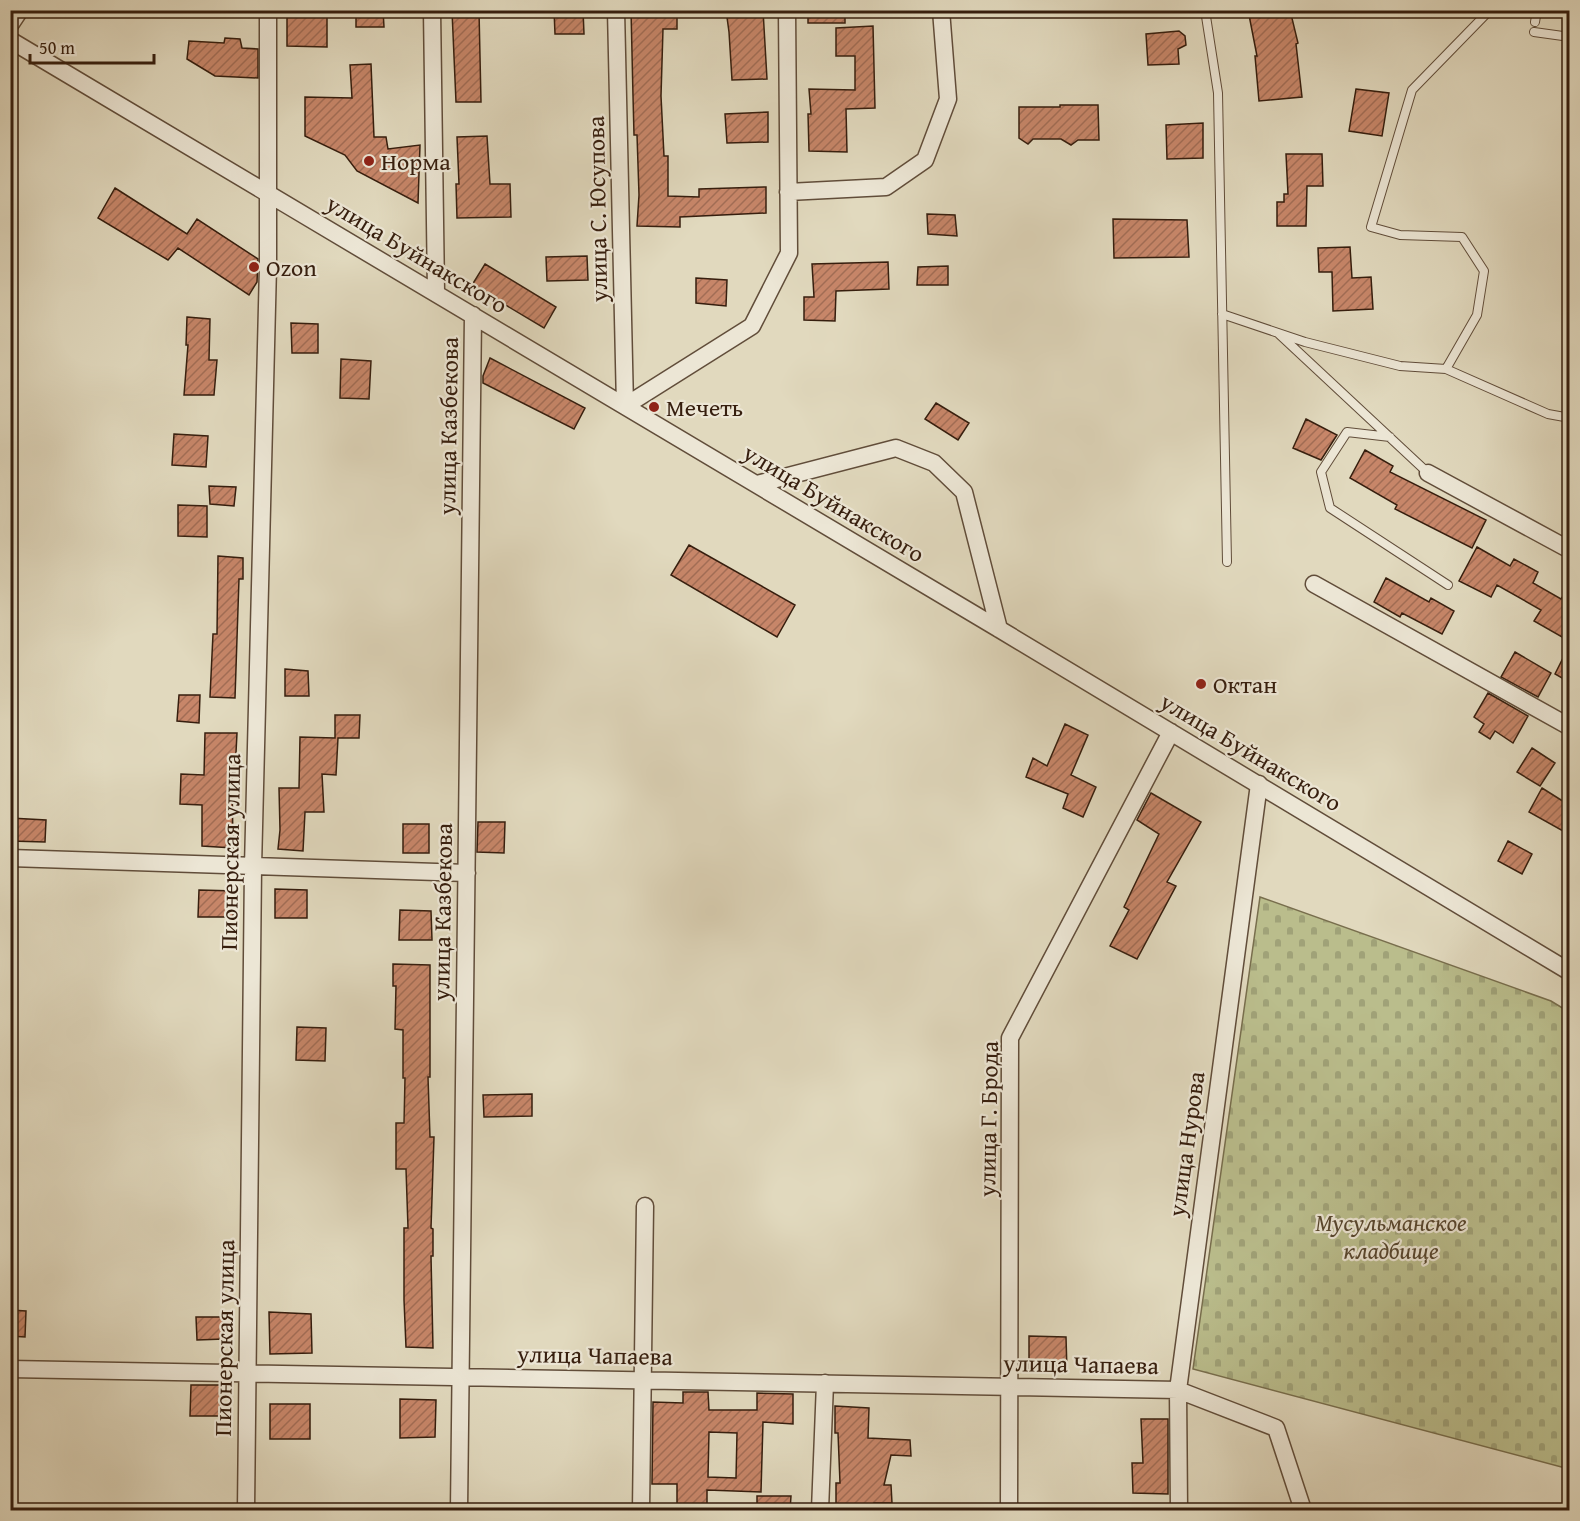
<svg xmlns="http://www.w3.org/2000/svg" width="1580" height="1521" viewBox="0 0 1580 1521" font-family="'Gentium Book Plus',serif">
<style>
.cemetery{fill:url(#cemetery-stones);stroke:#786e4d;stroke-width:1.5}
.building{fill:url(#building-hatch);stroke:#361e0e;stroke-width:1.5;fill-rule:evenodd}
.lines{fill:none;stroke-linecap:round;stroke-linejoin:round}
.lane-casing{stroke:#614d3a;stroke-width:10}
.street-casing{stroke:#614d3a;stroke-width:19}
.lane{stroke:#ece6d5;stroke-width:8}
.street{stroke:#ece6d5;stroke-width:16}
.poi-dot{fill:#8f2418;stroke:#ece6d5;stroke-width:2}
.labels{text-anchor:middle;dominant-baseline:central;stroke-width:4.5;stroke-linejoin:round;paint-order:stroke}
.poi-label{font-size:24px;fill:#361e0e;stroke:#ece6d5;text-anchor:start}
.street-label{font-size:24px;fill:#361e0e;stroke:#ece6d5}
.park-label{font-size:24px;font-style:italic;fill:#57462e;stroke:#ece6d5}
</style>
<defs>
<pattern id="cemetery-stones" width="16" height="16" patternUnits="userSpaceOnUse" patternTransform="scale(1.5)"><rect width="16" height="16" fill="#babd8c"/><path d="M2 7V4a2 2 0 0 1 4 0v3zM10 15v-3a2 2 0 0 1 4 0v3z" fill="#a0a278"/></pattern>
<pattern id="building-hatch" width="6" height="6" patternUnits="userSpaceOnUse" patternTransform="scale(1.5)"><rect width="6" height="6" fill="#c78669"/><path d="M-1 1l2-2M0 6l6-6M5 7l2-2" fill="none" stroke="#a26d55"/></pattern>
</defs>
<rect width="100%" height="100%" fill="#e1d9be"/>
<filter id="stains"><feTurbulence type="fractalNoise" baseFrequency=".00333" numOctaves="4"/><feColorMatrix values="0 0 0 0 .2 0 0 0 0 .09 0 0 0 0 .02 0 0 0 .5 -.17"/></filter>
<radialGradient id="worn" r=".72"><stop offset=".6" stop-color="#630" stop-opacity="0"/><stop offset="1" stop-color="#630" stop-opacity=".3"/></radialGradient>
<path class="cemetery" d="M1260 897 1551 1001 1569 1012V1469L1193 1369Z"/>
<path class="building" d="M356 10H383L384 27H356Z
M554 10H583L584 34H555Z
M631 10H677V29H663L661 96 664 156H668V196L699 197V189L766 187V213L680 217V227L637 226 639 195 637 135H634L633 96Z
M726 10H763L767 79 732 80 729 32Z
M808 10H845V23H808Z
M1269 10H1290L1298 43 1296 44 1302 97 1259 101 1255 56H1257L1249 15Z
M452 11H479L481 102H456Z
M287 14 327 16V47L287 46Z
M873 26 875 108 846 109 847 152 809 151 808 114H811L809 89 855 90V56H836V28Z
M1179 31 1185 36 1186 45 1178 49 1179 64 1148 65 1146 34Z
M225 38 240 39 242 48 258 49V78L215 76 187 59 189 41 224 43Z
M371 64 374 137H386L388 149 420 145 418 203 357 171 345 155 305 136V97L352 98 350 65Z
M1356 89 1389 93 1382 136 1349 131Z
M1060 105H1098L1099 140H1078L1071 145 1061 139H1033L1028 144 1019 138V107H1060Z
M768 112V142L727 143 725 114Z
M1203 123V158L1167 159 1166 125Z
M487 136 490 184H510L511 217 457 218 456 184H459L457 137Z
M1286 154H1322L1323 186H1307L1306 226H1277V202H1284V194H1288Z
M115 188 187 234 197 219 258 259 257 282 249 295 178 248 168 260 98 218Z
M927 214 955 215 957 236 928 234Z
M1113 219 1187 220 1189 257 1114 258Z
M1350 247 1352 278 1371 277 1373 309 1333 311 1332 272H1319L1318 248Z
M587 256 588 280 547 281 546 257Z
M888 262 889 289 836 291 835 321 804 320V297H814L812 264Z
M485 264 556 307 544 328 472 285Z
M948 266V285H917L918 267Z
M696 278 727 280 726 306 696 303Z
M187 317 210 319 209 360H217L214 395H184L188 345H186Z
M291 323 318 324V353H292Z
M490 358 585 408 574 429 483 383V376Z
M341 359 371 361 369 399 340 398Z
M936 403 969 423 958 440 925 419Z
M1306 419 1337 435 1321 460 1293 448Z
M174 434 208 436 206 467 172 465Z
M1365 450 1393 466 1390 472 1486 520 1472 548 1395 509 1397 505 1350 478Z
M209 486 236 487 234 506 210 504Z
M178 505 207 506V537L178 536Z
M689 545 795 605 777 637 671 575Z
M1477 547 1510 566 1514 559 1538 572 1533 583 1561 599 1569 587V641L1534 621 1541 610 1497 585 1491 597 1459 581Z
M218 556 243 558V579H239L235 698 210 697 213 634H217Z
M1386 578 1429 602 1431 598 1454 611 1442 634 1402 613 1400 617 1374 602Z
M1569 646V682L1555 674Z
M1515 652 1551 673 1538 697 1501 677Z
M285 669 308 671 309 696H285Z
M1488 693 1528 716 1513 743 1495 731 1490 739 1479 732 1484 724 1474 717Z
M179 695H200L199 723 177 721Z
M335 715H360L359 738H338L336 775 322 774 324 812H305L303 851 278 849 280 830 279 788H299L300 737 335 738Z
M1065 724 1088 735 1071 775 1096 787 1083 817 1063 808 1068 794 1026 777 1033 758 1047 766Z
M205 733H237L235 772H232L233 848 202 846V805L180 804 181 774 204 775Z
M1532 748 1555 763 1540 786 1517 772Z
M1542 788 1569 805V820L1563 831 1529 812Z
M1151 793 1201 822 1167 882 1176 886 1137 959 1110 946 1129 910 1124 907 1159 834 1137 820Z
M10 818 46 820 45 842 10 841Z
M478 822H505L504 853 477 852Z
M403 824H429V853H403Z
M1508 841 1532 854 1522 874 1498 861Z
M275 889 307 890V918H275Z
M199 890 235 891 233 917H198Z
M400 910 431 911 432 940H399Z
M393 964 430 965V1077H428L430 1137H434L431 1228 433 1229V1256H431L433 1348 406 1347 404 1300V1228H408L406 1169H396V1123H404L405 1078H403V1030L395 1029 396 986H393Z
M297 1027 326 1028 325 1061 296 1060Z
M532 1094V1116L484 1117 483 1095Z
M10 1310 26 1311 25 1337 10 1336Z
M269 1312 311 1314 312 1353 270 1354Z
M196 1317H223L224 1339 197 1340Z
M1029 1336 1066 1337 1067 1371H1029Z
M191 1385H220V1416H190Z
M683 1392H708L709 1410H757V1393L793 1394V1424L763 1422 761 1492 707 1490V1510H677V1484H652L653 1402 683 1403ZM709 1432 737 1433 736 1478 708 1477Z
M400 1399 436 1400 435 1437 400 1438Z
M270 1404H310V1439H270Z
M835 1406 869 1408 868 1438 910 1440 911 1456 891 1455 884 1485H891L892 1503H874V1510H836V1483H840L838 1433H835Z
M1141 1419H1168V1494L1133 1493 1132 1463H1143Z
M757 1496H791L790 1510H757Z"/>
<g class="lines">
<defs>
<path id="lane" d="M1205 10 1218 93 1227 562
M1535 22 1537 10
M1534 32 1570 37
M1222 314 1305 342 1400 366 1446 369 1477 315 1484 271 1462 237 1400 235 1371 227 1412 90 1490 10
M1279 334 1428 473
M1446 369 1548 414 1570 418
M1390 437 1347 432 1321 472 1330 508 1448 585"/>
<path id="street" d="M432 10 436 292
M616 10 625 406
M10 25 20 10
M10 40 999 629 1570 972
M788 192 886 187 925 160 948 99 941 10
M625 406 752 326 789 253 787 10
M1428 473 1570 550
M757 484 896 448 934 463 964 492 999 629
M1314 584 1570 727
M10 858 467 873
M10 1369 1178 1390 1276 1428 1303 1510
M246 1510 253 867 268 266V10
M459 1510 473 315
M641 1510 645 1206
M820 1510 825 1383
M1009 1510 1010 1038 1171 732
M1179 1510 1178 1390 1259 784"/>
</defs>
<use href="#lane" class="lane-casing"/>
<use href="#street" class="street-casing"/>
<use href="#lane" class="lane"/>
<use href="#street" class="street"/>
</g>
<g class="poi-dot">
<circle cx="369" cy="161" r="6"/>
<circle cx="254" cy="267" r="6"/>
<circle cx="654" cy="407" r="6"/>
<circle cx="1201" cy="684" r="6"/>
</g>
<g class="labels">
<g class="poi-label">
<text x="381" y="161">Норма</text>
<text x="266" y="267">Ozon</text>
<text x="666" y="407">Мечеть</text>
<text x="1213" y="684">Октан</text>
</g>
<g class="street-label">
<text transform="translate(597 209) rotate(-91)">улица С. Юсупова</text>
<text transform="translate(417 254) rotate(31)">улица Буйнакского</text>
<text transform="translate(448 426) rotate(-89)">улица Казбекова</text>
<text transform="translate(834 503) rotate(31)">улица Буйнакского</text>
<text transform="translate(1251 752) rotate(31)">улица Буйнакского</text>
<text transform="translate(230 852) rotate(-89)">Пионерская улица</text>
<text transform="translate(442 912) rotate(-89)">улица Казбекова</text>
<text transform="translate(988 1119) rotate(-89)">улица Г. Брода</text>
<text transform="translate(1186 1144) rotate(-82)">улица Нурова</text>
<text transform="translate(224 1338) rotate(-89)">Пионерская улица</text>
<text transform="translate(595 1355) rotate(1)">улица Чапаева</text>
<text transform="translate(1081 1364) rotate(1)">улица Чапаева</text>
</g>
<g class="park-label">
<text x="1391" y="1222">Мусульманское<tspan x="1391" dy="28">кладбище</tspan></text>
</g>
</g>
<rect width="1580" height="1521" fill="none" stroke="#e1d9be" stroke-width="36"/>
<rect x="12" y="12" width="1556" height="1497" fill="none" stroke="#361e0e" stroke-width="3"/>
<rect x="18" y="18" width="1544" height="1485" fill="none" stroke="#361e0e" stroke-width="1.5"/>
<path d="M30 54v9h124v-9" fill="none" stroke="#361e0e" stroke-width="3"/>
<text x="39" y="54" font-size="18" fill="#361e0e" stroke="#ece6d5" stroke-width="4.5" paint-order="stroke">50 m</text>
<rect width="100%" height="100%" filter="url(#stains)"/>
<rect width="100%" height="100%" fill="url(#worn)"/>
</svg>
